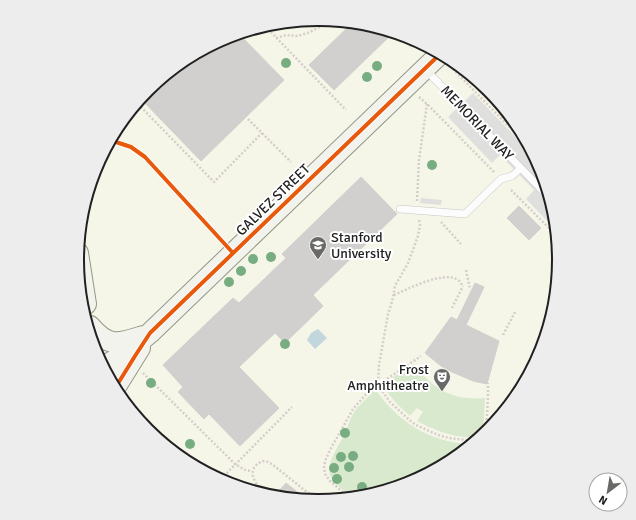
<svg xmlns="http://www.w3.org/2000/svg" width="636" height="520" viewBox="0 0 636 520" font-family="Signika,sans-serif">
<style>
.education{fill:#f5f6e8}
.grass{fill:#d9e9cd}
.parking{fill:#dfdfde}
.water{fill:#c2d6de}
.building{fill:#d2d0ce;stroke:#d2d0cd}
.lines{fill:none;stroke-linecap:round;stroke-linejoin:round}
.lane-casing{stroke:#c6c6c4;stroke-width:8}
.secondary-casing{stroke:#949884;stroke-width:22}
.path{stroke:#d6cdca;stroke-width:2.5;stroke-dasharray:2 2;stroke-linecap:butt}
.lane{stroke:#fdfcfc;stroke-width:7}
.secondary{stroke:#f2f3ed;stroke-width:20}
.cycleway-casing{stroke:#fff;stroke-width:6}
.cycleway{stroke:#e8590c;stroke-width:4}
.tree{fill:#78ad81}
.labels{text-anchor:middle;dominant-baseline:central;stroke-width:4;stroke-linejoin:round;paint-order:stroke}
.street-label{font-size:14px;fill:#212121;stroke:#fff}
.poi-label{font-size:14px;fill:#212121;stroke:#fff;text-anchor:start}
.rim{fill:none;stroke:#212121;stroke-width:2}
</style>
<rect width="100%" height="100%" fill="#efeeeb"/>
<path class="education" d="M80 260a238 238 0 1 1 476 0a238 238 0 1 1-476 0Z"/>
<path class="grass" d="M414 364C432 389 453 401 485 398L483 434C468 444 431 429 417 421L423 412 417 408 410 416 397 404 381 385Z
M375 389C398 422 428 441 468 444L410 483 350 495C343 490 333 483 330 475 326 464 338 447 343 437 348 427 350 416 358 407 361 404 364 401 367 398 370 395 373 392 375 389Z"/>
<path class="parking" d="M473 93 529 151 541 168 552 226 526 199 534 190 500 155 492 163 448 117Z
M421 198 442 200 441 205 420 203Z"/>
<path class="water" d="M318 329 327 338 315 349 307 340 311 333Z"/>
<path class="building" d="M350 25 392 34 334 90 309 65Z
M240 35 284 80 201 161 141 99 148 89 226 37Z
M361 177 397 214 313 295 323 306 285 343 275 333 239 367 279 408 240 446 209 414 204 419 178 392 183 387 163 365 233 298 239 303 286 258 282 254Z
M519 206 541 228 529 240 507 218Z
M475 283 484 287 466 325 499 341 487 384 473 381 452 372 441 366 425 353 451 317 457 320Z
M286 483 305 498 277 493Z"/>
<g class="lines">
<defs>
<path id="lane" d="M425 69 546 194
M400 209 465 214 501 179 512 176 521 168"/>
<path id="secondary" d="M78 253 86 304
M90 326C109 348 118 344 143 336
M104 366C122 357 136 345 150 333L438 56
M117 385 140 348"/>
</defs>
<use href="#lane" class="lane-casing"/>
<use href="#secondary" class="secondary-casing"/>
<path class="path" d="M268 29 346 110
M410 37 411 49
M276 38 286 35 298 36 310 32 323 25 326 21
M450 66 522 140
M419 97 427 104 495 173
M138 104 214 182 262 133
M248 119 291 162
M511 190 554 233
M417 201 419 160 427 104
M419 220 420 225 418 236 408 263 395 286 392 302 388 314 379 365 378 385 390 402 407 418 416 425 438 435 449 438 473 441
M441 222 461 244
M466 270 470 289
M394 295C408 289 444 270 458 280 460 281 461 283 462 285
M452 308 463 286
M503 335 515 312
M143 373 235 464 245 470 252 471
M486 432 488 397V383
M221 479 292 407
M262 490C251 480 248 467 263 461L268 462 273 465 307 492 319 501
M346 495 330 481 325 474 324 468 325 461 330 450 353 409 369 391 378 385 421 356"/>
<use href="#lane" class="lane"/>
<use href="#secondary" class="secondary"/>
<defs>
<path id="cycleway" d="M113 141 131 147 145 157 233 253
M78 253 86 304
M117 385 135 356 150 333 438 56"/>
</defs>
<use href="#cycleway" class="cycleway-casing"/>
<use href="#cycleway" class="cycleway"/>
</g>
<g class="tree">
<circle cx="286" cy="63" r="5"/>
<circle cx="377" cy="66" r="5"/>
<circle cx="367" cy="77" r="5"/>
<circle cx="432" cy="165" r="5"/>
<circle cx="271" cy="257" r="5"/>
<circle cx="253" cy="259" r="5"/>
<circle cx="241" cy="271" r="5"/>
<circle cx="229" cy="282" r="5"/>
<circle cx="285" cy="344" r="5"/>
<circle cx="151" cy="383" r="5"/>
<circle cx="345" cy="433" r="5"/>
<circle cx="190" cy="444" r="5"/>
<circle cx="353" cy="456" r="5"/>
<circle cx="341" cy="457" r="5"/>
<circle cx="349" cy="467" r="5"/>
<circle cx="334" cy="468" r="5"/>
<circle cx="337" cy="479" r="5"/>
<circle cx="362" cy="487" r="5"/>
</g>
<defs>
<symbol id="university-pin" viewBox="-11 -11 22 30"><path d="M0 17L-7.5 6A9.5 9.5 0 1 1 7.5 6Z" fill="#696968" stroke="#fff"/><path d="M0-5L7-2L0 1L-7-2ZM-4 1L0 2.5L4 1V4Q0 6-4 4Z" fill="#fff"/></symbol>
<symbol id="theatre-pin" viewBox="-11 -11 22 30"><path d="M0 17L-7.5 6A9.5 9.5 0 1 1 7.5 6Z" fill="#696968" stroke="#fff"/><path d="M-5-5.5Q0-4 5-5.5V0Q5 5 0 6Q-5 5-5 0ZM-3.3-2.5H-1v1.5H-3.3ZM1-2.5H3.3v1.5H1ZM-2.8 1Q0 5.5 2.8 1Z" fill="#fff"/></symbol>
</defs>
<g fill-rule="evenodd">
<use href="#university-pin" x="308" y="235" width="20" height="27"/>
<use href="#theatre-pin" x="432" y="367" width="20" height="27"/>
</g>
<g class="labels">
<g class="street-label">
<text transform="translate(477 123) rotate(46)">MEMORIAL WAY</text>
<text transform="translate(273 200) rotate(-44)">GALVEZ STREET</text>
</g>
<g class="poi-label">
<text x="331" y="237">Stanford<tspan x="331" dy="16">University</tspan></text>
<text x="429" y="369" text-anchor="end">Frost<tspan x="429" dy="16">Amphitheatre</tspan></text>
</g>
</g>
<path d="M0 0H636V520H0ZM84 260a234 234 0 1 1 468 0a234 234 0 1 1-468 0Z" fill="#ededed" fill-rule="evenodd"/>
<path class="rim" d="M84 260a234 234 0 1 1 468 0a234 234 0 1 1-468 0Z"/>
<g transform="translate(608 492) rotate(211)"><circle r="19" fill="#ffffff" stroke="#a6a6a6"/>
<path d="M0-3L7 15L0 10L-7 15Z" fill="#696968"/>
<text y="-6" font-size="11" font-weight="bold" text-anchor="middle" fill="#212121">N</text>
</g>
</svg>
